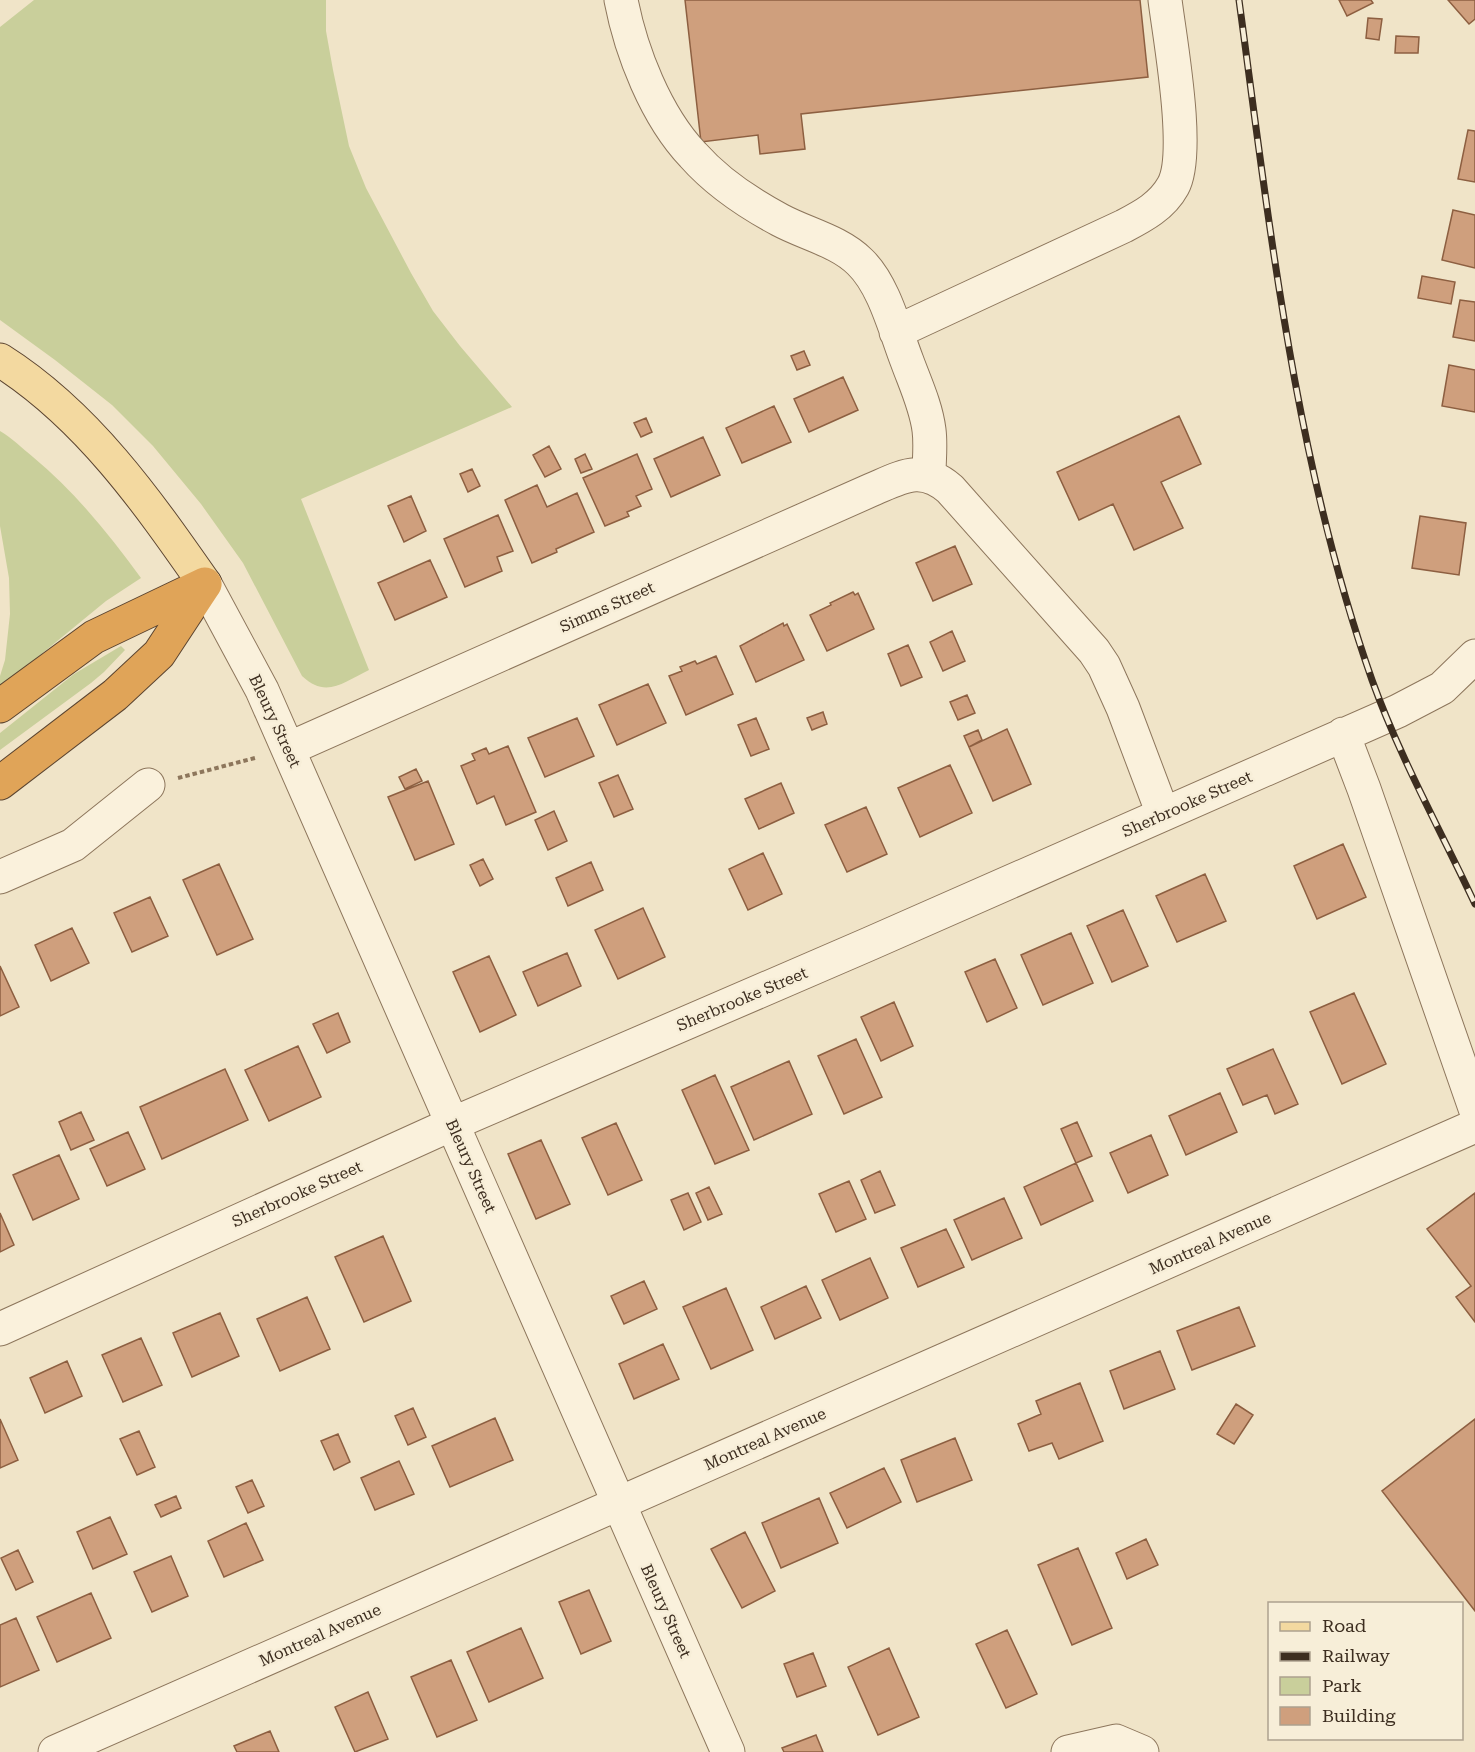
<svg xmlns="http://www.w3.org/2000/svg" width="1475" height="1752" viewBox="0 0 1475 1752" font-family="'Roboto Serif',serif">
<style>
.green{fill:#c9cf9b}
.building{fill:#cf9f7d;stroke:#8d5f41;stroke-width:1.5}
.lines{fill:none;stroke-linecap:round;stroke-linejoin:round}
.minor-casing{stroke:#8d765c;stroke-width:35}
.major-casing{stroke:#5b4430;stroke-width:35}
.highway-casing{stroke:#5b4430;stroke-width:35}
.path{stroke:#8d765c;stroke-width:4;stroke-dasharray:4.5 3;stroke-linecap:butt}
.minor{stroke:#faf1dc;stroke-width:33}
.major{stroke:#f3d9a0;stroke-width:33}
.highway{stroke:#e0a458;stroke-width:33}
.rail-casing{stroke:#3d2e20;stroke-width:7}
.rail{stroke:#f7eed8;stroke-width:4.5;stroke-dasharray:14;stroke-linecap:butt}
.labels{text-anchor:middle;dominant-baseline:central;stroke-width:5;stroke-linejoin:round;paint-order:stroke}
.street-label{font-size:16px;fill:#3d2e20;stroke:#f7eed8}
</style>
<rect width="100%" height="100%" fill="#f0e4c8"/>
<path class="green" d="M34 0H326V31L333 70 349 146 366 188 411 273 433 311 460 346 512 407 301 499 369 670C344 682 326 699 302 676L243 563 201 504 153 446 112 405 55 360 0 320V27Z
M0 431C12 438 22 448 33 457 75 492 109 534 141 578L106 601 0 688V676L5 660 10 614 9 578 0 526Z
M121 646 125 650 104 672 91 683 0 750V733L74 674Z"/>
<path class="building" d="M685 0H1140L1148 77 801 114 805 149 760 154 758 135 701 142Z
M1339 0H1371L1373 3 1347 16Z
M1448 0H1475V19L1469 24Z
M1368 18 1382 19 1379 40 1366 38Z
M1396 36 1419 37 1418 53H1395Z
M1468 130 1475 131V182L1458 179Z
M1453 210 1475 215V268L1442 260Z
M1422 276 1455 282 1451 304 1418 298Z
M1460 300 1475 302V341L1453 337Z
M804 351 810 365 797 370 791 356Z
M1449 365 1475 370V412L1442 406Z
M843 377 858 410 809 432 794 399Z
M774 406 791 442 742 463 726 428Z
M1179 416 1201 464 1161 482 1183 528 1134 550 1113 504 1079 520 1057 472Z
M646 418 652 432 641 437 634 423Z
M703 437 720 475 671 497 654 459Z
M549 446 561 469 545 477 533 455Z
M585 454 592 469 581 473 575 459Z
M637 454 652 489 636 496 641 506 627 512 629 516 605 526 583 478Z
M472 469 480 486 468 492 460 474Z
M537 485 547 507 577 493 594 532 556 549 557 552 532 563 505 500Z
M411 496 426 531 404 542 388 506Z
M498 515 513 551 497 557 502 571 465 587 444 539Z
M1420 516 1466 523 1459 575 1412 568Z
M955 546 972 584 933 601 916 563Z
M430 560 447 597 395 620 378 583Z
M853 592 855 595 858 593 874 629 827 651 810 615 831 605 830 603Z
M783 623 784 626 787 624 804 660 756 682 740 646Z
M952 631 965 661 943 671 930 642Z
M908 645 922 677 901 686 888 654Z
M716 656 733 694 686 715 669 676 682 671 680 667 695 661 697 664Z
M648 684 666 723 617 745 599 705Z
M967 695 975 713 958 720 950 702Z
M823 712 827 724 812 730 807 718Z
M577 718 594 756 545 777 528 738Z
M756 718 769 749 751 756 738 725Z
M1007 729 1031 784 993 801 969 747Z
M978 730 982 740 969 747 964 736Z
M508 746 536 812 506 825 494 796 477 804 461 766 475 760 472 754 486 748 489 754Z
M950 765 972 813 920 837 898 788Z
M416 769 422 781 405 789 399 777Z
M618 775 633 809 614 817 599 783Z
M428 781 454 844 415 860 388 797Z
M781 783 794 813 759 829 745 799Z
M866 807 887 854 847 872 825 825Z
M554 811 567 841 548 850 535 820Z
M1343 844 1366 897 1317 919 1294 866Z
M763 853 782 894 748 910 729 869Z
M483 859 493 879 480 886 470 865Z
M591 862 603 890 568 906 556 878Z
M219 864 253 939 217 955 183 880Z
M1205 874 1226 921 1177 942 1156 896Z
M150 897 168 936 132 952 114 913Z
M643 908 665 957 618 979 595 930Z
M1123 910 1148 966 1112 982 1087 926Z
M72 928 89 963 51 981 35 945Z
M1071 933 1093 983 1043 1005 1021 955Z
M567 953 581 986 538 1006 523 972Z
M489 956 516 1015 480 1032 453 972Z
M995 959 1017 1008 987 1022 965 972Z
M0 966 19 1007 0 1016Z
M1354 993 1386 1064 1342 1084 1310 1012Z
M894 1002 913 1046 881 1061 861 1017Z
M338 1013 350 1042 327 1053 313 1024Z
M856 1039 882 1097 844 1114 818 1056Z
M298 1046 321 1097 269 1121 245 1070Z
M1273 1049 1298 1104 1275 1114 1267 1095 1243 1105 1227 1069Z
M789 1061 812 1114 754 1140 731 1087Z
M225 1069 248 1120 162 1159 140 1107Z
M715 1075 749 1150 715 1164 682 1090Z
M1220 1093 1237 1132 1186 1155 1169 1116Z
M81 1112 94 1140 71 1150 59 1122Z
M1077 1122 1092 1156 1076 1163 1061 1129Z
M616 1123 642 1180 608 1195 582 1138Z
M128 1132 145 1169 107 1186 90 1149Z
M1151 1135 1168 1175 1128 1193 1110 1153Z
M541 1140 570 1204 536 1219 508 1154Z
M59 1155 79 1199 33 1220 13 1175Z
M1076 1163 1093 1201 1041 1225 1024 1187Z
M880 1171 895 1205 875 1213 861 1180Z
M849 1181 866 1219 836 1232 819 1194Z
M709 1187 722 1214 708 1220 696 1193Z
M688 1193 701 1222 684 1230 671 1200Z
M1475 1193V1322L1456 1297 1471 1286 1427 1229Z
M1004 1198 1022 1238 972 1260 954 1220Z
M0 1213 14 1245 0 1252Z
M946 1229 964 1267 918 1287 901 1248Z
M383 1236 411 1301 364 1322 335 1257Z
M870 1258 888 1298 840 1320 822 1280Z
M644 1281 657 1309 624 1324 611 1296Z
M806 1286 821 1318 775 1339 761 1307Z
M726 1288 753 1350 711 1369 683 1307Z
M307 1297 330 1349 280 1371 257 1319Z
M1239 1307 1255 1346 1192 1370 1177 1331Z
M220 1313 239 1356 192 1377 173 1333Z
M141 1338 162 1385 123 1402 102 1355Z
M663 1344 679 1379 634 1399 619 1364Z
M1160 1351 1175 1389 1124 1409 1110 1371Z
M67 1361 82 1396 45 1413 30 1378Z
M1080 1383 1103 1441 1059 1459 1052 1443 1029 1451 1018 1424 1041 1414 1036 1401Z
M1236 1404 1253 1415 1234 1444 1217 1434Z
M413 1408 426 1437 408 1445 395 1416Z
M495 1418 513 1460 450 1487 432 1446Z
M0 1419 18 1460 0 1468Z
M1475 1419V1611L1382 1491Z
M139 1431 155 1467 137 1475 120 1439Z
M338 1434 350 1462 334 1470 321 1441Z
M955 1438 972 1480 917 1502 901 1460Z
M399 1461 414 1494 375 1510 361 1478Z
M884 1468 901 1502 847 1528 830 1493Z
M252 1480 264 1506 248 1513 236 1487Z
M176 1496 181 1508 161 1517 155 1505Z
M819 1498 838 1543 781 1568 762 1523Z
M110 1517 127 1554 93 1569 77 1532Z
M246 1523 263 1560 224 1577 208 1541Z
M745 1532 775 1591 742 1608 711 1549Z
M1146 1539 1158 1565 1127 1579 1116 1553Z
M1078 1548 1112 1628 1072 1645 1038 1565Z
M18 1550 33 1582 16 1590 1 1558Z
M171 1556 188 1596 152 1612 134 1572Z
M589 1590 611 1641 581 1654 559 1602Z
M91 1593 111 1638 57 1662 37 1617Z
M16 1618 39 1670 0 1687V1625Z
M521 1628 543 1678 489 1702 467 1652Z
M1007 1630 1037 1694 1006 1708 976 1644Z
M889 1648 919 1717 878 1735 848 1667Z
M813 1653 826 1686 797 1697 784 1664Z
M451 1660 477 1720 437 1737 411 1677Z
M368 1692 388 1739 355 1752 335 1707Z
M270 1731 279 1752H237L234 1746Z
M816 1735 823 1752H784L782 1748Z"/>
<g class="lines">
<defs>
<path id="minor" d="M621 0C631 52 656 116 693 155 716 181 750 204 780 220 806 234 839 241 860 262 884 285 895 330 907 361 915 383 926 406 929 430 931 445 929 460 929 475
M896 332 1124 226C1143 216 1162 206 1173 186 1191 154 1170 40 1165 0
M205 584 262 690 728 1752
M1343 734 1364 789 1475 1108
M288 749 871 490C902 477 921 464 950 489L1094 651 1104 666 1123 708 1163 814
M0 877 73 845 148 785
M0 1329 452 1124 869 944 1398 711 1442 688 1475 656
M55 1752 1475 1126
M1068 1752 1116 1741 1142 1752"/>
<path id="major" d="M0 360C87 415 147 501 205 584"/>
<path id="highway" d="M0 706 94 637 205 584
M0 783 115 695 159 654 205 584"/>
</defs>
<use href="#minor" class="minor-casing"/>
<use href="#major" class="major-casing"/>
<use href="#highway" class="highway-casing"/>
<path class="path" d="M178 778 255 758"/>
<use href="#minor" class="minor"/>
<use href="#major" class="major"/>
<use href="#highway" class="highway"/>
<defs>
<path id="rail" d="M1239 0C1270 229 1295 461 1372 680 1400 758 1440 829 1475 904"/>
</defs>
<use href="#rail" class="rail-casing"/>
<use href="#rail" class="rail"/>
</g>
<g class="labels">
<g class="street-label">
<text transform="translate(607 607) rotate(-24)">Simms Street</text>
<text transform="translate(275 721) rotate(65)">Bleury Street</text>
<text transform="translate(1187 804) rotate(-24)">Sherbrooke Street</text>
<text transform="translate(742 999) rotate(-23)">Sherbrooke Street</text>
<text transform="translate(471 1166) rotate(66)">Bleury Street</text>
<text transform="translate(297 1194) rotate(-24)">Sherbrooke Street</text>
<text transform="translate(1210 1243) rotate(-24)">Montreal Avenue</text>
<text transform="translate(765 1439) rotate(-24)">Montreal Avenue</text>
<text transform="translate(666 1611) rotate(66)">Bleury Street</text>
<text transform="translate(320 1635) rotate(-24)">Montreal Avenue</text>
</g>
</g>
<rect x="1268" y="1602" width="195" height="138" fill="#f7eed8" stroke="#ada18e" stroke-width="1.5"/>
<rect x="1280" y="1622" width="30" height="9" fill="#f3d9a0" stroke="#ada18e" stroke-width="1.5"/>
<text x="1322" y="1632" font-size="18" fill="#3d2e20">Road</text>
<rect x="1280" y="1652" width="30" height="9" fill="#3d2e20" stroke="#ada18e" stroke-width="1.5"/>
<text x="1322" y="1662" font-size="18" fill="#3d2e20">Railway</text>
<rect x="1280" y="1677" width="30" height="18" fill="#c9cf9b" stroke="#ada18e" stroke-width="1.5"/>
<text x="1322" y="1692" font-size="18" fill="#3d2e20">Park</text>
<rect x="1280" y="1707" width="30" height="18" fill="#cf9f7d" stroke="#ada18e" stroke-width="1.5"/>
<text x="1322" y="1722" font-size="18" fill="#3d2e20">Building</text>
</svg>
